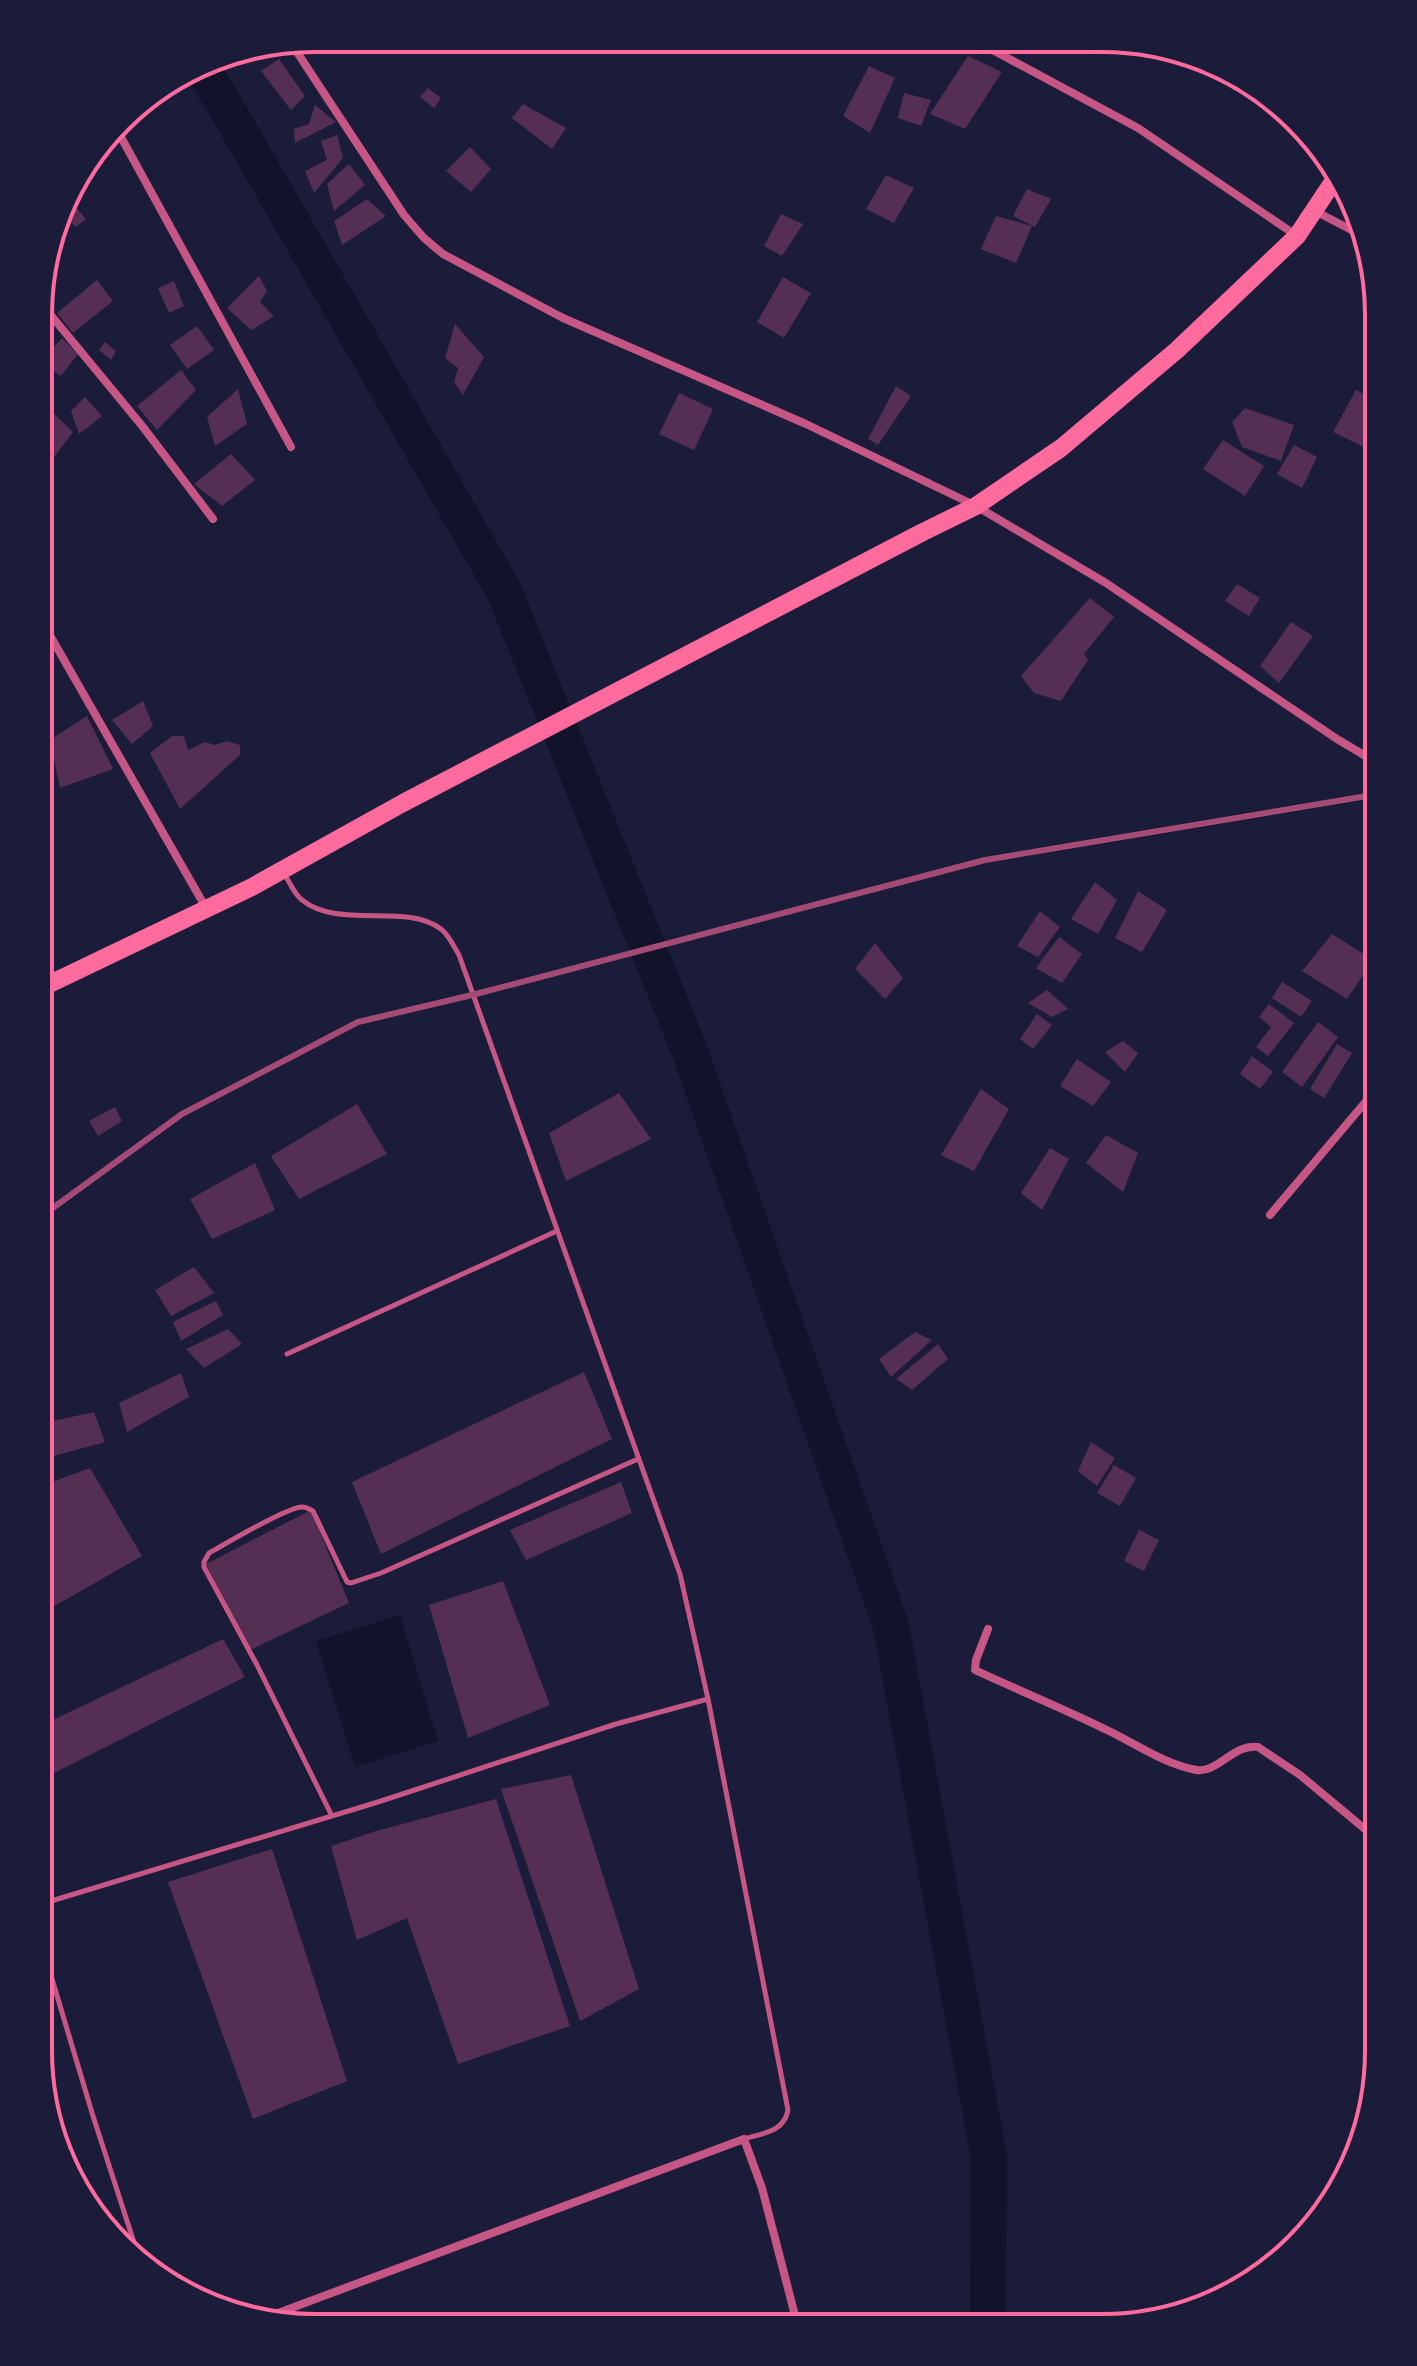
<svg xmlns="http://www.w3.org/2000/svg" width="1417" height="2366" viewBox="0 0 1417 2366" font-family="Cabin,sans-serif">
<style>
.water{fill:#12122b}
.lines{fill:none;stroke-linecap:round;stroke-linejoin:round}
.river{stroke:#12122b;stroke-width:36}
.building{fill:#542f53}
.service{stroke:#c65784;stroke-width:5}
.minor{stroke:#c65784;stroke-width:8}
.trunk{stroke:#ff6b9d;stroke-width:18}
.rail{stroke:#a44b75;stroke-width:6}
.rim{fill:none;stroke:#ff6b9d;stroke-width:4}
</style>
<rect width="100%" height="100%" fill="#1b1b3a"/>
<path class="water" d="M400 1615 438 1741 355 1767 316 1641Z"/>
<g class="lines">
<path class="river" d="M199 65 223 102 504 591 690 1052 891 1626 989 2157 988 2328"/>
</g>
<path class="building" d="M244 52 215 72 208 60 209 59Z
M968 56 1002 72 965 129 930 114Z
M279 59 305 96 291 110 261 71Z
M869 66 895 78 870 133 843 116Z
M428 88 441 98 434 108 420 97Z
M904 93 931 100 921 126 898 118Z
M523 104 566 128 552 149 512 118Z
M315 105 336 122 295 143 294 129 309 124Z
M337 135 343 158 314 193 305 171 327 160 321 141Z
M470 147 491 169 471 192 446 171Z
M349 164 365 185 334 211 327 184Z
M886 175 914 188 894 223 866 209Z
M1027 189 1051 199 1035 227 1013 216Z
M66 196 86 219 76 227 61 212Z
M367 199 386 216 342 245 334 221Z
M781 214 803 224 782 256 764 246Z
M996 216 1032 226 1016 263 981 249Z
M259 276 267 291 260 302 274 316 251 330 227 308Z
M783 277 811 293 784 338 757 322Z
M97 280 113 301 73 333 57 313Z
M174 281 184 306 169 313 158 288Z
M455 324 484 357 463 395 454 382 458 368 445 358Z
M197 326 214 350 187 369 170 345Z
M62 338 78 354 61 376 40 362Z
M105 342 116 351 111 360 99 350Z
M181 370 196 390 157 430 137 406Z
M896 386 911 396 878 445 868 439Z
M238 389 247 424 215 446 207 417Z
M1356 390 1379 402V436L1372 451 1333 432Z
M679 393 713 409 694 450 659 434Z
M85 397 102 416 79 434 71 411Z
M43 403 73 432 49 464 40 456V405Z
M1245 408 1294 425 1281 461 1242 447 1232 422Z
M1223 440 1264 466 1245 496 1203 469Z
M1294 445 1317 457 1302 488 1277 474Z
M231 454 255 480 222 506 194 484Z
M1379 553V588L1362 577Z
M1237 584 1260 598 1249 616 1225 601Z
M1090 598 1114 617 1084 654 1088 660 1061 701 1034 693 1021 676Z
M1291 622 1313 636 1279 683 1260 666Z
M143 701 153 726 132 744 112 720Z
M87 716 113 769 60 788 50 740Z
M172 736H184L188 750 205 742 215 745 227 741 240 745V755L180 809 150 753Z
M1095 882 1117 900 1098 934 1071 919Z
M1138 891 1167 910 1142 952 1115 938Z
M1040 911 1060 927 1038 957 1017 946Z
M1332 934 1373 960 1347 999 1302 971Z
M1059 937 1082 954 1062 983 1036 968Z
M875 943 903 978 885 999 855 969Z
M1282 982 1312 1001 1301 1017 1272 998Z
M1047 990 1068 1009 1052 1017 1028 1003Z
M1269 1004 1294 1023 1268 1056 1256 1047 1271 1027 1259 1017Z
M1037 1014 1052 1025 1033 1049 1020 1039Z
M1318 1022 1338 1037 1302 1087 1282 1072Z
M1123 1041 1138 1053 1125 1072 1105 1052Z
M1337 1044 1352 1053 1324 1098 1310 1089Z
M1252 1056 1273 1072 1260 1089 1240 1074Z
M1077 1059 1111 1082 1093 1106 1060 1086Z
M981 1089 1009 1109 974 1171 941 1155Z
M619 1093 651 1139 566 1181 549 1133Z
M357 1104 387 1154 299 1199 271 1156Z
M115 1107 122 1121 98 1136 89 1121Z
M1106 1135 1138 1153 1123 1192 1086 1163Z
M39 1137 54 1163 39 1173Z
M1050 1148 1069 1159 1042 1210 1021 1193Z
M255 1163 275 1210 212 1239 190 1199Z
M194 1267 214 1293 171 1316 155 1290Z
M216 1301 223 1315 181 1341 173 1322Z
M228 1329 242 1344 204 1368 186 1349Z
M915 1332 932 1340 891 1377 879 1359Z
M938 1344 948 1359 912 1390 896 1379Z
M584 1372 612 1439 381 1554 352 1482Z
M181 1373 189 1397 127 1432 119 1403Z
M94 1412 105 1442 39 1460V1424Z
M1091 1442 1115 1458 1097 1486 1078 1471Z
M1114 1465 1136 1478 1120 1506 1097 1493Z
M90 1468 142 1556 39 1615V1487Z
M621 1482 632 1513 526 1560 510 1530Z
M311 1510 349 1603 250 1650 206 1564Z
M1139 1530 1159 1540 1144 1571 1124 1561Z
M503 1581 550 1705 468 1738 429 1605Z
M223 1639 245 1677 38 1781V1727Z
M571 1775 639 1989 580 2021 501 1789Z
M496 1799 570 2026 458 2064 407 1918 357 1940 331 1846 376 1831Z
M272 1849 347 2081 253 2119 168 1882Z
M43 1983 51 2009 38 2013V1985Z
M47 2019 54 2051 39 2055 38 2022Z
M53 2073 51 2110H50L42 2074Z
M123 2228 132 2250 131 2251 116 2231Z"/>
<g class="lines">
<path class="service" d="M284 873C289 881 294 894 302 900 339 930 406 902 441 929 449 935 454 947 459 955L680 1574 708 1699 788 2110C784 2132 763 2133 744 2139
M287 1354 557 1231
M332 1816 257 1665 204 1567V1562L209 1553C225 1544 287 1507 302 1507 307 1507 309 1509 313 1511L347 1582 351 1583 381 1573 638 1459
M38 1905 378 1802 616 1724 708 1699
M38 1932 93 2116 141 2264"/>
<path class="minor" d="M974 40 1138 128 1297 236
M291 43 404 215 424 238 443 254 563 318 806 424 976 506 1106 583 1337 739 1379 764
M116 128 291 447
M1315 211 1363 236
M40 302 143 427 213 519
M40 618 206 908
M1270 1215 1379 1086
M988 1629 976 1660 975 1670C1020 1691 1067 1710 1111 1732 1139 1746 1165 1764 1196 1770 1217 1774 1234 1743 1258 1747L1300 1775 1378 1840
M262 2319 744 2139 762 2188 798 2327"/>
<path class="trunk" d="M39 989 252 887 403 803 923 532 976 506 1061 448 1177 350 1297 236 1335 179"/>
<path class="rail" d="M39 1218 182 1114 358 1022 472 995 985 860 1379 794"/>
</g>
<path d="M0 0H1417V2366H0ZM315 52H1102A263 263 0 0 1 1365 315V2051A263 263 0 0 1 1102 2314H315A263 263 0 0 1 52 2051V315A263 263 0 0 1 315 52Z" fill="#1b1b3a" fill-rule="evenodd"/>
<path class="rim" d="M315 52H1102A263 263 0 0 1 1365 315V2051A263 263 0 0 1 1102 2314H315A263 263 0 0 1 52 2051V315A263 263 0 0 1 315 52Z"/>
</svg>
